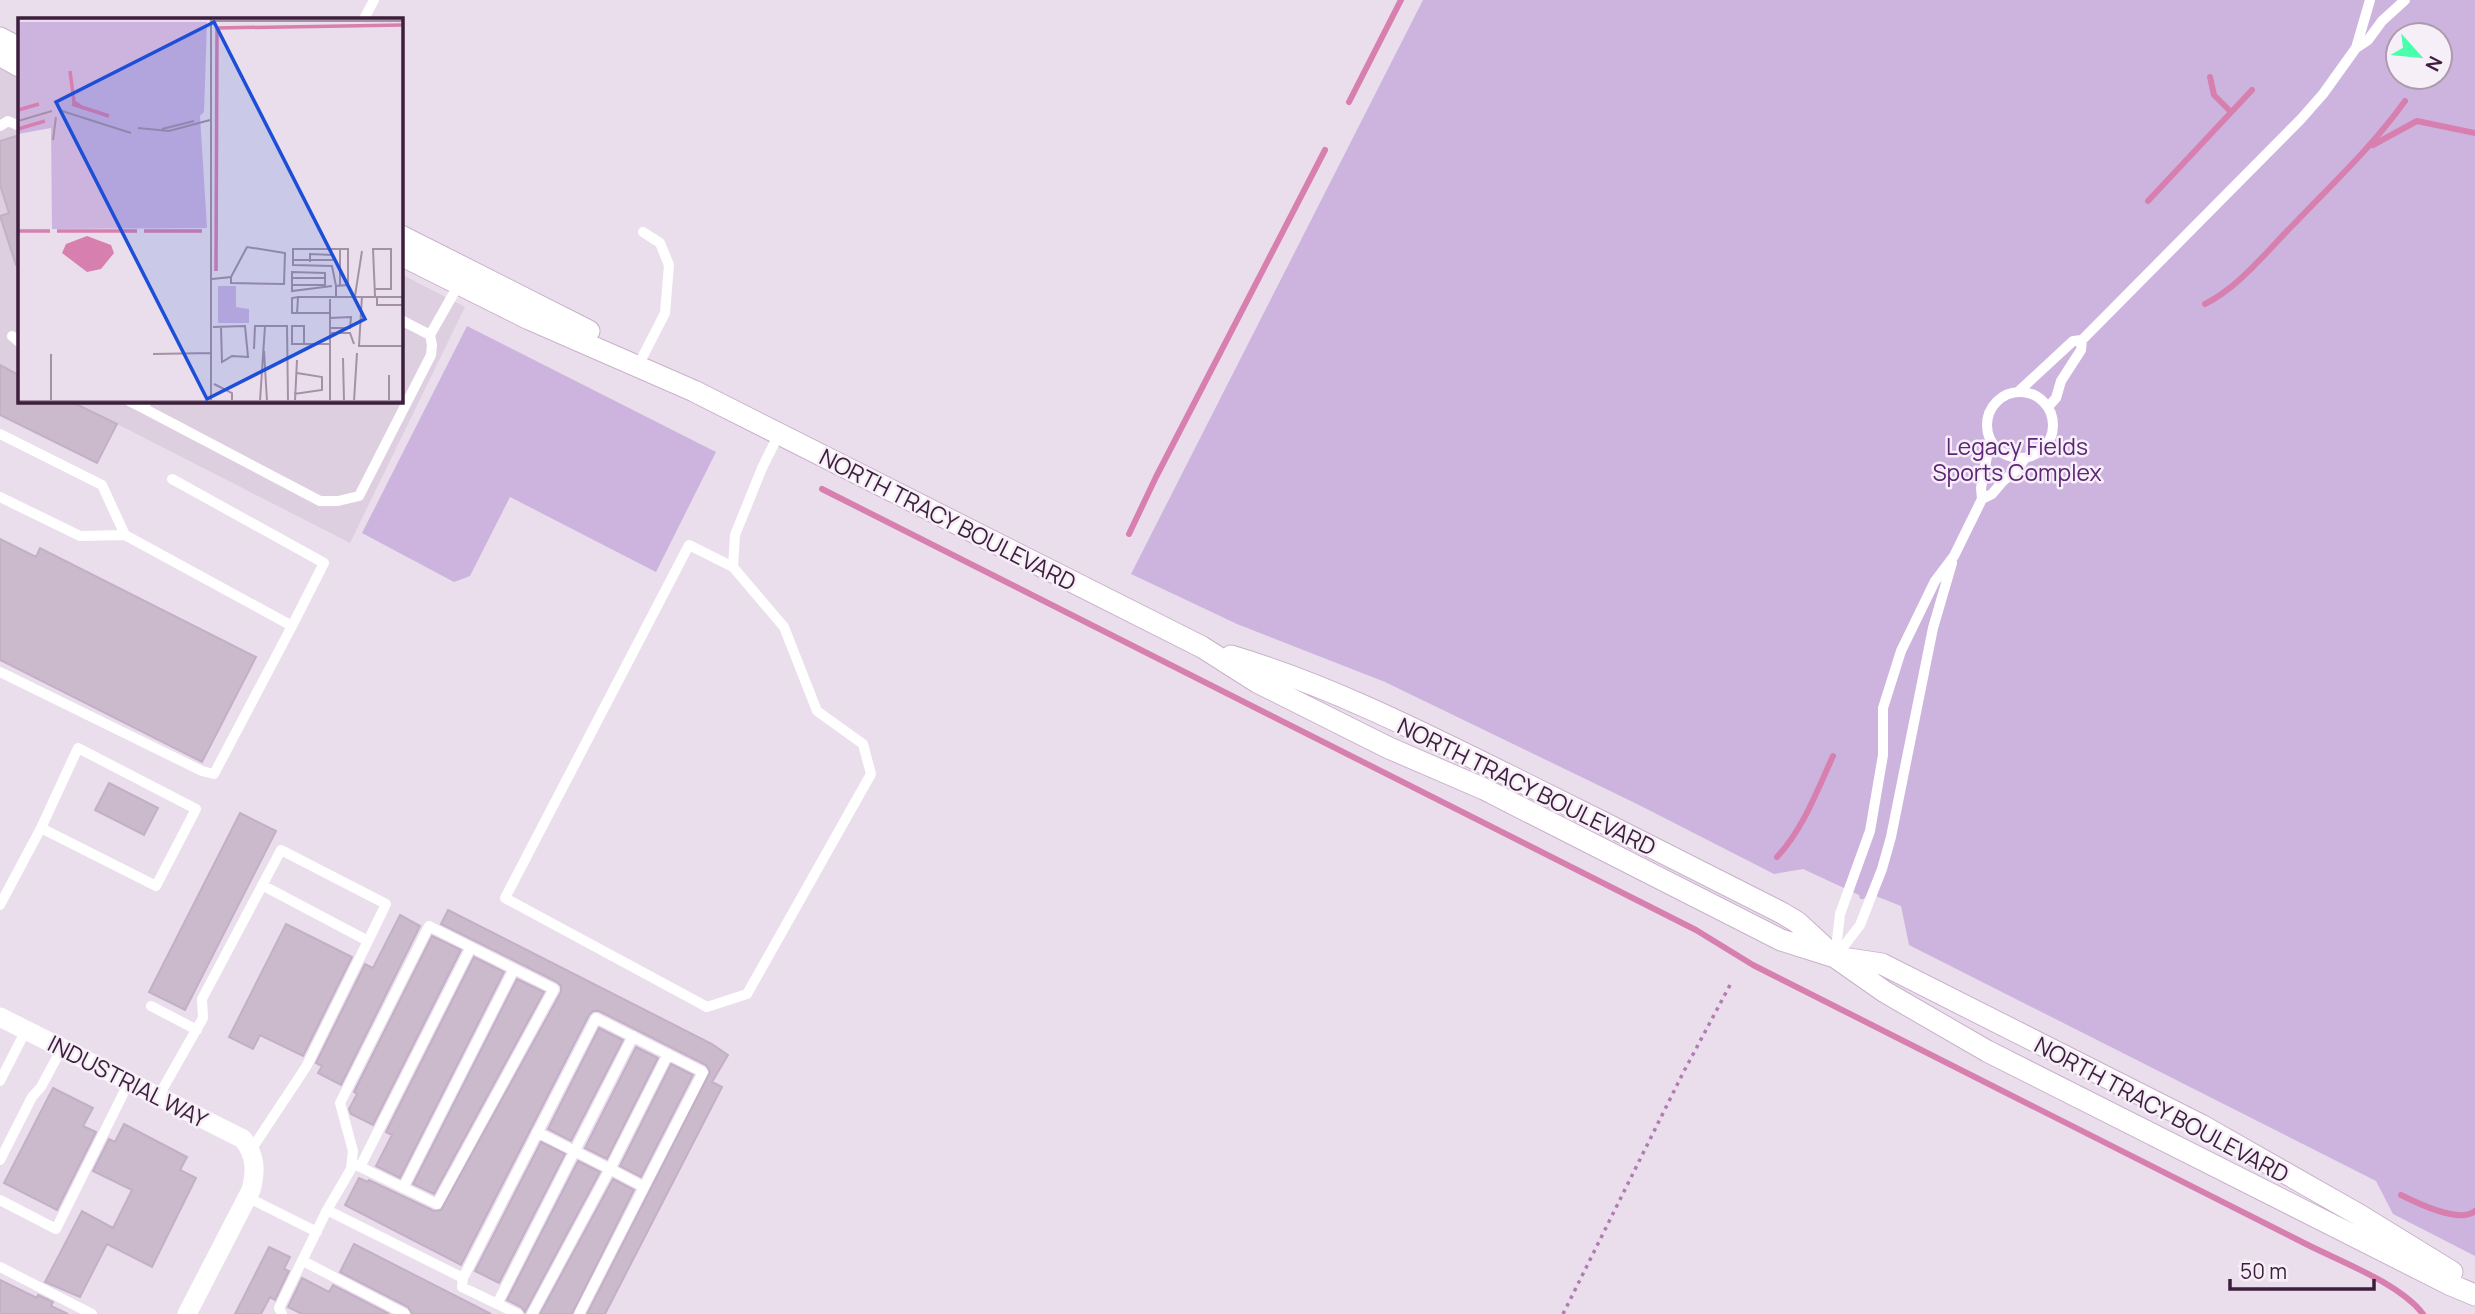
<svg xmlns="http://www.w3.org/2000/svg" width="2475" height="1314" viewBox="0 0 2475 1314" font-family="Manrope,sans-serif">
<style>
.built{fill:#ddcfdf}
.green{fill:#cdb4df;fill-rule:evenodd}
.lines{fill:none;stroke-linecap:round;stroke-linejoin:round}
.stream{stroke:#d780af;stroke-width:6}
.building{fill:#cabacc;stroke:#c3b0c6;stroke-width:2}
.secondary-casing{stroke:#cab0cc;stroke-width:23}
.path{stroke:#b27bb3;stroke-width:3.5;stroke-dasharray:3.5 5;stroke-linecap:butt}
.lane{stroke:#fff;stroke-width:10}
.street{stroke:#fff;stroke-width:19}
.secondary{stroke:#fff;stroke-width:21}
.labels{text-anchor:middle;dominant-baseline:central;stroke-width:5;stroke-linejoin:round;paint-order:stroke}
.park-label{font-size:23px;fill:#5d2478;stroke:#f6eff8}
.street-label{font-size:23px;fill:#3d1e3c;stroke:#f6eff8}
.inset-river{fill:none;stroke:#d780af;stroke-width:3.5}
.inset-road{fill:none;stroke:#a591a6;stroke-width:2}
.view{fill:#1d4ed8;fill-opacity:0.15;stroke:#1d4ed8;stroke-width:3.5}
.inset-edge{fill:none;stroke:#3d1e3c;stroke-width:3.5}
</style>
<rect width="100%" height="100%" fill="#eadeec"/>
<path class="built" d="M0 68 19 78V374L0 364Z
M401 274 465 307 350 543 72 401H401Z"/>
<path class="green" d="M1423 0H2475V1256L2393 1214 2376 1181 1909 945 1901 906 1868 893 1864 899H1860L1859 895 1803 869 1774 874 1635 803 1385 682 1237 624 1131 574ZM2398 35H2440V77H2398Z
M467 326 716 452 656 572 510 497 470 576 454 582 362 533Z"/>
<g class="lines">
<path class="stream" d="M2210 77 2214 95 2231 112
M1349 102 1401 0
M2373 145 2417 121 2475 133
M2148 201 2252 90
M2205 304C2240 286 2265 253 2293 225 2332 184 2372 147 2405 101
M822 489 1696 930 1753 965 2308 1245C2342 1262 2400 1284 2423 1314
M1129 534 1156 477 1325 150
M1777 857C1803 829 1817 791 1833 756
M2401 1195C2417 1203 2459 1224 2475 1211"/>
</g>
<path class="building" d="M19 135V265H16L0 216 9 213 0 185V141Z
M0 365 19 375V401H70L117 424 97 463 0 415Z
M0 539 36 557 40 548 256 657 202 762 0 660Z
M109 783 158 808 144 835 95 810Z
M240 813 276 831 185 1010 149 992Z
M448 910 712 1044 728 1055 712 1082 722 1087 605 1314H587L710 1072 706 1065 599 1011H593L589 1015 461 1265 345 1205 359 1178 368 1182 369 1180 434 1211 441 1210 561 992V986L557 982 441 924Z
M400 915 420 926 341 1085 318 1073 322 1066 316 1063 365 964 373 968Z
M286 924 352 957 303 1056 260 1035 253 1049 229 1037Z
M432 936 461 950 373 1125 351 1114 349 1109 357 1094 354 1092Z
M474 957 504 972 400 1178 376 1166 392 1135 386 1132Z
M517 979 544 992 434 1194 413 1184Z
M599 1028 623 1040 571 1141 548 1129Z
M636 1047 658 1058 607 1159 585 1148Z
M671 1064 693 1075 641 1177 620 1166Z
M53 1088 93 1108 83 1126 96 1132 57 1210 4 1183Z
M124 1124 187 1157 180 1170 196 1178 152 1267 107 1244 80 1297 45 1282 82 1211 113 1228 132 1190 93 1171 109 1139 115 1142Z
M541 1142 565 1154 499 1283 475 1271Z
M578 1161 600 1172 525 1312 521 1307 507 1300Z
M613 1179 634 1190 572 1314H540Z
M354 1244 491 1314H412L408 1307 340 1272Z
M269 1247 290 1257 284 1269 289 1271 275 1300 270 1297 261 1314H235Z
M302 1278 329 1292 333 1285 389 1314H302L288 1307Z
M0 1280 37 1298 38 1295 53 1302 51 1306 68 1314H0Z"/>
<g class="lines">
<defs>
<path id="secondary" d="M0 38 19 48
M0 55 19 66
M401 236 589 331
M401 255 529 319 694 391 1202 647 1257 682 1389 748 1484 789 1781 940 1835 957 1885 992 1987 1051 2451 1285 2475 1295
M1231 656C1328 685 1419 731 1510 776 1601 821 1691 867 1782 913L1797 922 1835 957 1882 964 2201 1125 2361 1216 2452 1272"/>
</defs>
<use href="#secondary" class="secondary-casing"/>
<path class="path" d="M1563 1314 1683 1073 1730 985"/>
<path class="lane" d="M364 19 374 0
M2356 48 2368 40 2382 21 2405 0
M0 126 8 121 19 126
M430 335 459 284
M12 336 19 342
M642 358 665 313 669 265 660 243 643 232
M2018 392 2073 341 2082 340 2301 119 2323 94 2356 48 2370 0
M1987 425a33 33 0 1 1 66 0a33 33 0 1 1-66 0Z
M129 401 143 408
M147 401 143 408 320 501H338L359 496 431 355 432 345 430 335 401 320
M2048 407 2056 398 2061 381 2081 350 2082 340
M0 434 102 485 125 535 292 626 214 774 202 771 0 672
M172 479 324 563 292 626
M0 497 80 536 125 535
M1982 499 1981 488 1990 440
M733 567 689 545 505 898 707 1007 747 994 871 774 863 744 817 711 784 627 733 567 735 535 762 468 779 434
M0 905 41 828 156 886 196 809 78 748 41 828
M1837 955 1860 925 1882 869 1891 837 1933 628 1952 563
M1835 957 1840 914 1870 831 1883 755V708L1901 651 1935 581 1954 556 1982 499 1992 494 2003 481 2018 469 2025 458
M151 1006 197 1030
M0 1081 26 1030
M158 1097 203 1018 202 999 281 850 386 904 368 941
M251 1150 306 1067 368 941 262 885
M0 1160 32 1097 41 1087 62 1048
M360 1167 471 947
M644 1187 610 1169 668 1054
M403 1188 514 969
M247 1197 317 1232
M0 1200 56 1229 129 1082
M327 1210 351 1169 353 1151 340 1103 429 926 554 989 437 1204 352 1163
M303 1261 405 1314
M0 1267 92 1314
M463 1278 462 1287 518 1314
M497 1304 633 1036
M282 1314 279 1308 327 1210 463 1278 596 1018 703 1072 579 1314
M532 1314 610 1169 537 1132"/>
<path class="street" d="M0 1017 243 1139C256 1156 256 1171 251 1190L187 1314"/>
<use href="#secondary" class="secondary"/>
</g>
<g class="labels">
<g class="park-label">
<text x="2017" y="446">Legacy Fields<tspan x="2017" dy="26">Sports Complex</tspan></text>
</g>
<g class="street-label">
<text transform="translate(948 519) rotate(27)">NORTH TRACY BOULEVARD</text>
<text transform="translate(1527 786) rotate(26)">NORTH TRACY BOULEVARD</text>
<text transform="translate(128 1081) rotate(27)">INDUSTRIAL WAY</text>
<text transform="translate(2162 1109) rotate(28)">NORTH TRACY BOULEVARD</text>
</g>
</g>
<g transform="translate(18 18)">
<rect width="385" height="385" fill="#eadeec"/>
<path d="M0 4H189L186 94 182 98 189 210 34 211 33 110 0 116ZM200 268H218V289L231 291V305H200Z" fill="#cdb4df"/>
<path d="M69 218 93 227 96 235 83 251 69 254 44 235 48 226Z" fill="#d780af"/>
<path class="inset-river" d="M52 53 56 84 62 88M54 86 91 98M0 92 21 86M0 111 27 103M0 213H32M39 213H119M126 213H184M198 253 199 10 385 7"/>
<path class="inset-road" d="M193 3H385M41 92 113 115M0 103 34 93M120 110 151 113 192 102M144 111 176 103M35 122 38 99M275 242H315M292 244V236L315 237M274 260H307M194 261 213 259 229 229 267 235 266 266 213 265V259M274 267H307M307 268V255L274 254V273L314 268M318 268 314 248 275 247V231H330V267L318 268V278M322 268V231M337 278 344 233M344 278 341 328H385M357 278 355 231H373V271H357M359 278V287H385M280 279 274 280V295H311M279 296 280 279H385M311 300 333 299 332 310H311M195 309 227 308 230 339 214 338 204 344 203 309M311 315H332L336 326M286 326H274V308H286V326H311M236 331 237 308H247M246 333 249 383M33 336V383M135 336 193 335M325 340 326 383M371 357V383M196 366 214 375V383M276 376 304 372V359L279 355M0 383H385M242 383 247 308H269L270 383M277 383 279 342M312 383V281M336 383 339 335M193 384V1"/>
<path class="view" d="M196 4 347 301 189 381 38 84Z"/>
<rect width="385" height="385" class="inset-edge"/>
</g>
<g transform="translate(2419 56) rotate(117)"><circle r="33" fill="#f6eff8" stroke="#ac9bad" stroke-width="2"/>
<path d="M0-5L12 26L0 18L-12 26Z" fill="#49ffac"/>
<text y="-10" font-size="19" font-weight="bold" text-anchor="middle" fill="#3d1e3c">N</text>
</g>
<path d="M2230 1279v10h144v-10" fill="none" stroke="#3d1e3c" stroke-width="3.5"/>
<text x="2240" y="1279" font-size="21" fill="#3d1e3c" stroke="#f6eff8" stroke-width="5" paint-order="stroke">50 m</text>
</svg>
